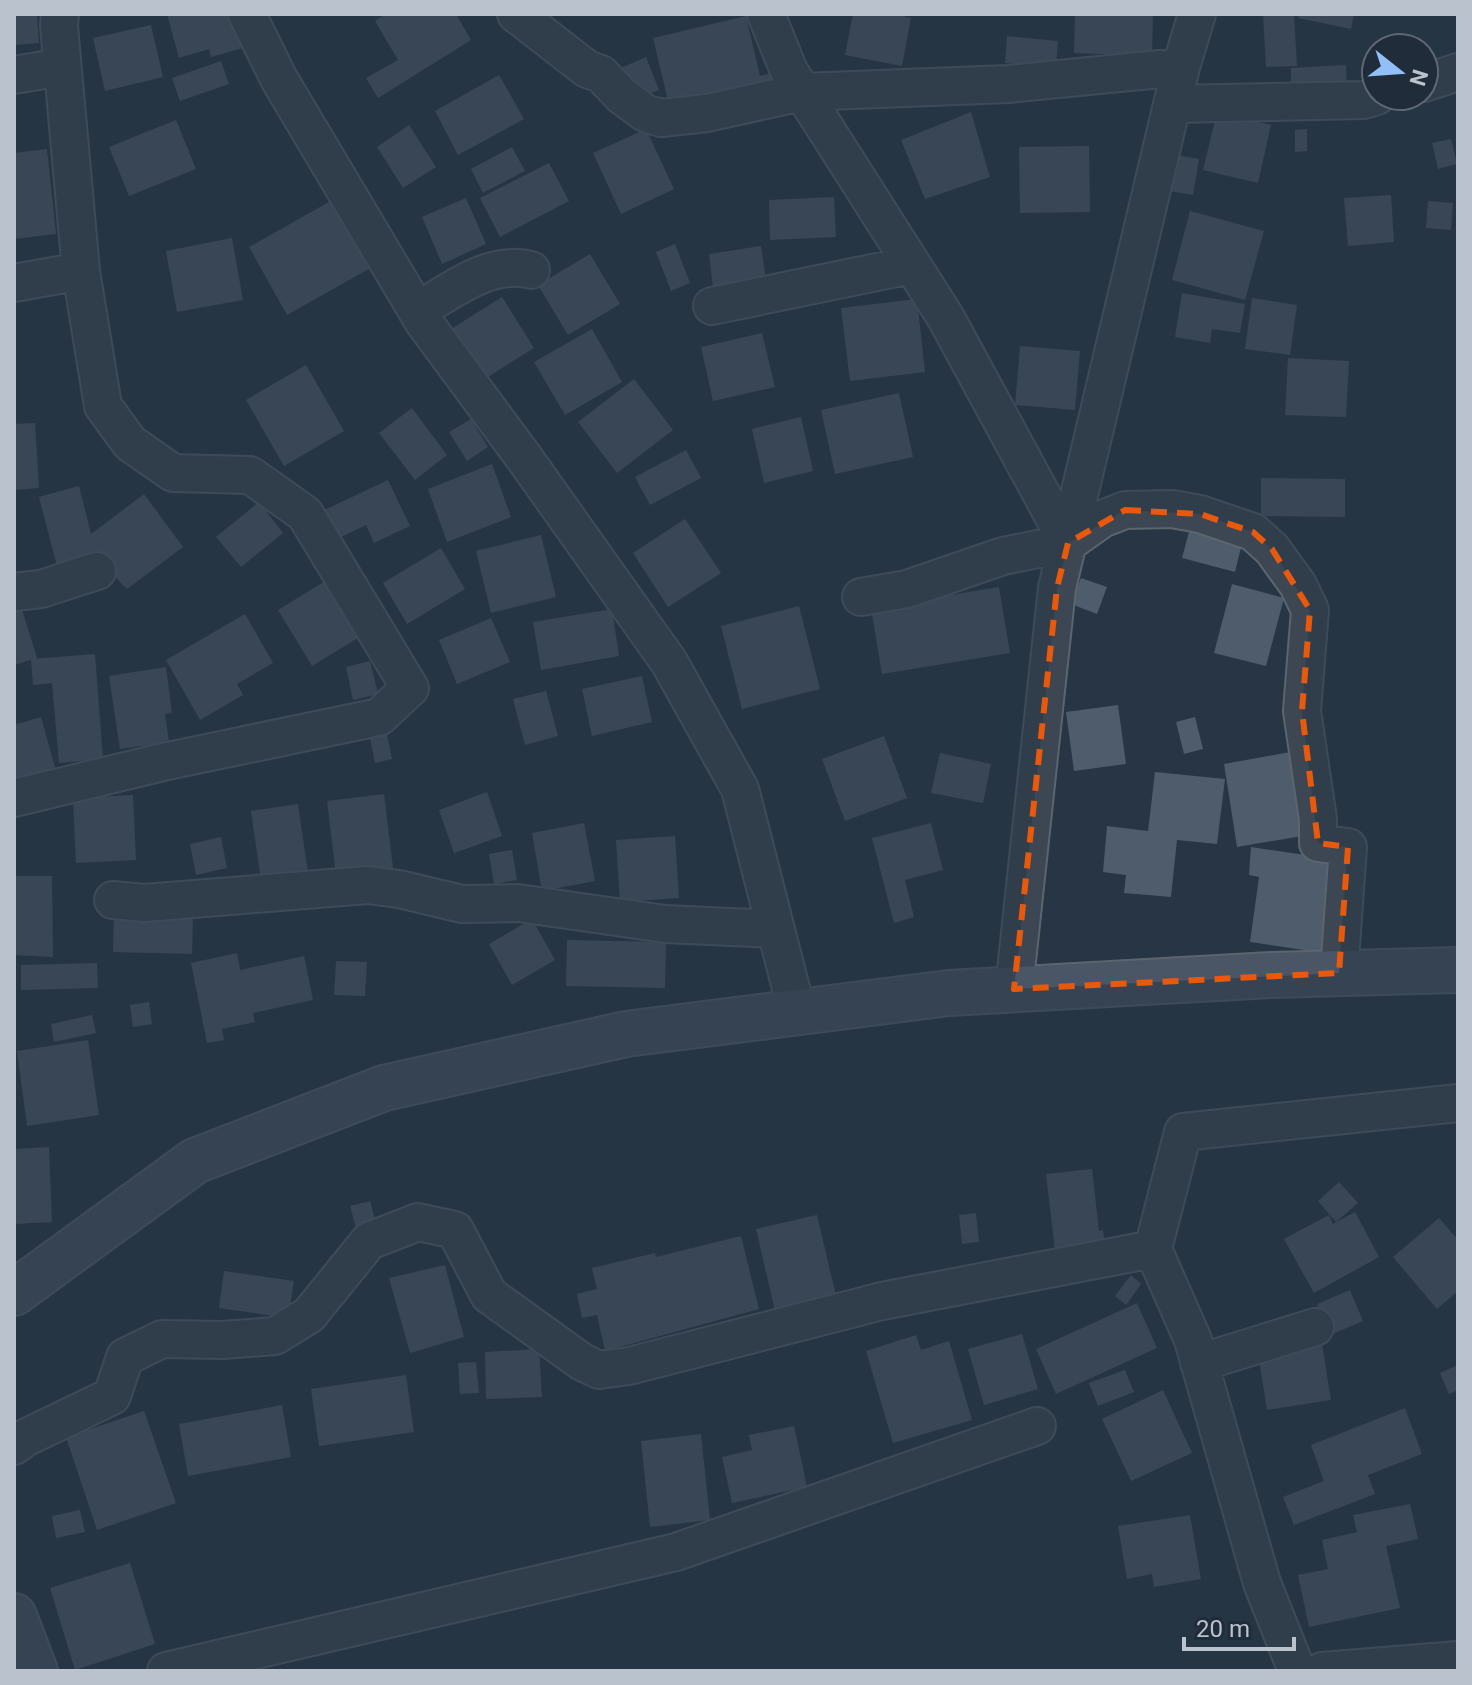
<svg xmlns="http://www.w3.org/2000/svg" width="1472" height="1685" viewBox="0 0 1472 1685" font-family="Roboto,sans-serif">
<style>
.building{fill:#4e5c6c}
.lines{fill:none;stroke-linecap:round;stroke-linejoin:round}
.street-casing{stroke:#5a6570;stroke-width:40}
.secondary-casing{stroke:#5a6570;stroke-width:48}
.street{stroke:#3c4753;stroke-width:36}
.secondary{stroke:#4a5666;stroke-width:44}
.marked{fill:none;stroke:#e8590c;stroke-width:6;stroke-dasharray:16 10;stroke-linejoin:round}
</style>
<rect width="100%" height="100%" fill="#273544"/>
<path class="building" d="M14 14H37L39 43 14 45Z
M167 14H233L243 48 211 57 209 49 179 58Z
M386 14H456L471 40 378 98 366 78 398 60 375 21Z
M853 14H892L911 18 902 66 845 55Z
M1075 14H1153L1152 56 1074 53Z
M1263 14H1294L1297 66 1266 67Z
M1299 14H1354L1351 29 1298 18Z
M746 16 760 76 772 73 775 83 670 109 653 38Z
M151 25 163 77 105 91 93 38Z
M1007 36 1058 41 1056 67 1005 63Z
M646 57 659 90 633 100 621 68Z
M221 61 229 84 180 101 172 78Z
M1346 65 1347 94 1291 95V68Z
M499 75 524 119 458 155 435 111Z
M971 112 990 177 925 199 901 140Z
M1217 112 1271 125 1258 183 1203 170Z
M176 120 196 169 129 196 109 147Z
M409 125 436 167 403 188 377 147Z
M646 129 674 189 621 214 593 153Z
M1307 129V151L1295 152V130Z
M1451 139 1457 164 1438 169 1432 143Z
M1089 146 1090 212 1020 213 1019 147Z
M512 147 525 171 483 193 471 169Z
M47 149 56 234 14 239V153Z
M1176 155 1199 159 1193 195 1170 191Z
M549 163 569 201 500 237 480 198Z
M1391 195 1394 242 1348 246 1344 198Z
M834 197 836 237 770 240 769 200Z
M336 198 374 266 287 315 249 247Z
M466 198 486 244 442 264 422 217Z
M1428 201 1453 203 1451 230 1426 228Z
M1190 211 1264 231 1245 300 1172 280Z
M232 238 243 300 177 312 166 251Z
M675 244 690 283 671 291 656 252Z
M761 246 766 280 713 288 709 254Z
M590 254 620 304 568 335 538 285Z
M1182 293 1245 304 1240 333 1212 329 1210 343 1175 337Z
M502 297 534 348 483 380 451 329Z
M1252 298 1297 305 1290 355 1245 349Z
M917 299 925 372 850 381 841 308Z
M592 329 622 382 565 415 534 362Z
M762 333 775 387 713 401 701 347Z
M1020 346 1080 351 1075 410 1015 405Z
M1288 358 1349 361 1346 417 1285 415Z
M306 365 344 431 284 466 246 400Z
M634 379 673 430 617 473 578 422Z
M899 393 913 457 835 474 821 410Z
M412 408 447 455 415 480 379 433Z
M801 417 813 471 764 483 752 429Z
M471 419 488 447 467 461 449 432Z
M35 423 39 488 14 490V424Z
M686 450 701 478 650 505 635 477Z
M492 464 511 517 447 542 428 489Z
M1261 478 1345 479V517L1261 516Z
M388 480 410 526 374 543 366 525 331 542 318 513Z
M79 486 91 534 144 494 183 547 127 589 98 560 58 570 39 497Z
M259 502 283 533 241 567 216 537Z
M685 519 721 573 668 607 633 553Z
M1191 524 1243 539 1235 572 1182 558Z
M541 535 556 597 491 613 476 551Z
M441 548 465 589 407 624 383 583Z
M1081 578 1107 587 1097 614 1071 604Z
M327 580 361 636 312 666 278 610Z
M1232 584 1284 598 1266 666 1214 653Z
M999 587 1010 653 882 674 871 608Z
M20 603 37 658 14 665V605Z
M799 606 820 689 742 709 721 626Z
M612 609 619 656 541 670 533 622Z
M245 614 273 663 237 684 243 695 200 720 166 660Z
M491 618 510 662 457 684 439 640Z
M95 654 103 759 59 763 52 683 33 685 31 659Z
M370 661 378 694 353 700 346 667Z
M166 667 172 713 165 714 169 742 120 749 109 676Z
M642 676 652 722 592 736 582 689Z
M546 691 558 736 525 745 513 699Z
M1118 705 1126 764 1074 771 1066 712Z
M41 717 56 771 14 782V725Z
M1195 717 1203 749 1184 754 1176 722Z
M387 735 392 759 375 763 370 738Z
M884 736 907 798 845 821 822 759Z
M1301 750 1314 834 1237 847 1224 764Z
M940 753 991 764 983 803 931 793Z
M1155 772 1225 779 1217 844 1177 840 1171 897 1124 893 1126 875 1103 872 1107 826 1148 831Z
M487 792 502 836 454 853 439 810Z
M384 794 393 868 336 875 327 801Z
M133 795 136 860 76 863 73 798Z
M298 804 308 873 261 880 251 811Z
M584 823 595 881 542 891 532 833Z
M931 823 943 870 905 880 914 917 894 923 872 838Z
M675 836 679 898 620 902 616 840Z
M221 837 227 868 196 875 190 844Z
M1251 847 1345 861 1331 954 1250 942 1259 877 1249 875Z
M512 850 517 880 494 884 489 854Z
M14 876H52L53 957 14 955Z
M114 911 193 913 192 954 113 952Z
M532 919 555 960 512 985 489 944Z
M567 940 666 942 665 988 566 986Z
M237 953 240 970 304 956 313 1000 253 1013 255 1022 222 1029 224 1040 207 1043 191 963Z
M336 961 367 962 365 996 334 995Z
M97 963 98 988 21 990V965Z
M149 1002 152 1024 133 1027 130 1005Z
M92 1015 96 1033 54 1042 51 1024Z
M88 1040 99 1115 27 1126 17 1051Z
M49 1147 52 1222 14 1224V1149Z
M1092 1169 1099 1231 1103 1230 1105 1246 1055 1251 1046 1174Z
M1339 1182 1358 1203 1336 1222 1318 1201Z
M370 1201 376 1223 356 1228 350 1206Z
M1355 1212 1379 1257 1314 1293 1284 1239 1329 1215 1333 1224Z
M976 1213 979 1242 962 1244 959 1215Z
M817 1215 836 1296 775 1311 756 1229Z
M1439 1218 1458 1240V1291L1437 1309 1393 1257Z
M741 1236 759 1309 605 1351 597 1315 582 1318 577 1294 597 1289 592 1268 655 1253 656 1257Z
M445 1265 464 1337 410 1353 389 1278Z
M224 1271 294 1281 288 1318 219 1308Z
M1131 1275 1141 1284 1126 1305 1115 1296Z
M1350 1290 1363 1321 1330 1335 1317 1304Z
M1137 1303 1157 1348 1056 1394 1036 1349Z
M1022 1334 1038 1389 984 1405 968 1349Z
M916 1335 921 1350 949 1341 972 1420 893 1443 866 1351Z
M1322 1344 1331 1400 1267 1410 1258 1353Z
M539 1349 542 1397 486 1399 485 1352Z
M476 1362 479 1393 460 1394 458 1363Z
M1458 1365V1390L1449 1394 1440 1373Z
M1125 1370 1134 1392 1098 1406 1089 1383Z
M406 1375 414 1432 319 1446 311 1389Z
M1163 1390 1192 1453 1131 1481 1102 1419Z
M282 1405 291 1457 188 1476 179 1424Z
M1405 1408 1422 1454 1368 1475 1375 1494 1294 1525 1283 1497 1324 1481 1311 1445Z
M144 1411 176 1503 97 1530 66 1437Z
M794 1426 807 1487 732 1503 722 1457 752 1450 749 1435Z
M701 1434 710 1520 650 1527 641 1441Z
M1410 1504 1418 1539 1386 1546 1400 1608 1309 1627 1298 1575 1328 1569 1322 1540 1357 1532 1353 1515Z
M80 1510 85 1532 56 1538 52 1516Z
M1190 1515 1201 1579 1154 1587 1152 1574 1127 1579 1118 1526Z
M130 1563 155 1644 75 1670 50 1588Z"/>
<g class="lines">
<defs>
<path id="street" d="M247 14 279 79 423 321 525 459 669 662 740 789 797 1012
M516 14 587 69 601 74 622 96 645 113 661 118 707 113 802 92 1008 84 1181 67
M766 14 789 71 946 318 1068 543
M14 75 62 67
M1424 83 1458 72
M1172 104 1364 100 1377 96
M14 283 81 271
M712 306 911 265
M417 311C451 291 491 259 531 270
M14 592 41 589 97 571
M861 597 907 589 1003 556 1068 543 1102 519 1125 510 1172 509 1200 514 1253 532 1272 549 1298 585 1310 610 1302 711 1318 819V843L1348 847 1339 973
M14 798 163 762 379 717 410 688 305 514 250 475 173 473 130 443 103 406 81 271 59 26 60 14
M113 900 144 903 367 885 399 889 462 904 518 903 665 924 775 929
M1014 989 1057 588 1181 67 1197 14
M1199 1363 1315 1327
M14 1446 25 1438 112 1396 125 1357 162 1339 222 1340 275 1336 309 1315 369 1241 418 1222 455 1230 489 1295 582 1362 599 1370 629 1366 882 1301 1153 1249
M166 1671 676 1552 1037 1426
M1297 1671 1262 1583 1193 1340 1153 1249 1183 1132 1458 1103
M1322 1671 1458 1660"/>
<path id="secondary" d="M14 1293 195 1161 384 1088 626 1034 949 993 1271 975 1458 970
M14 1616 35 1671"/>
</defs>
<use href="#street" class="street-casing"/>
<use href="#secondary" class="secondary-casing"/>
<use href="#street" class="street"/>
<use href="#secondary" class="secondary"/>
</g>
<path d="M0 0H1472V1685H0ZM1125 510 1200 514 1253 532 1272 549 1310 610 1302 711 1318 843 1348 847 1339 973 1014 989 1057 588 1068 543Z" fill="#273544" fill-opacity=".55" fill-rule="evenodd"/>
<path class="marked" d="M1125 510 1200 514 1253 532 1272 549 1310 610 1302 711 1318 843 1348 847 1339 973 1014 989 1057 588 1068 543Z"/>
<rect width="1472" height="1685" fill="none" stroke="#b9c2cd" stroke-width="32"/>
<g transform="translate(1400 72) rotate(107)"><circle r="38" fill="#202c39" stroke="#5d6874" stroke-width="2"/>
<path d="M0-6L14 30L0 20L-14 30Z" fill="#92bff8"/>
<text y="-12" font-size="22" font-weight="bold" text-anchor="middle" fill="#b9c2cd">N</text>
</g>
<path d="M1184 1637v12h110v-12" fill="none" stroke="#b9c2cd" stroke-width="4"/>
<text x="1196" y="1637" font-size="24" fill="#b9c2cd" stroke="#202c39" stroke-width="6" paint-order="stroke">20 m</text>
</svg>
